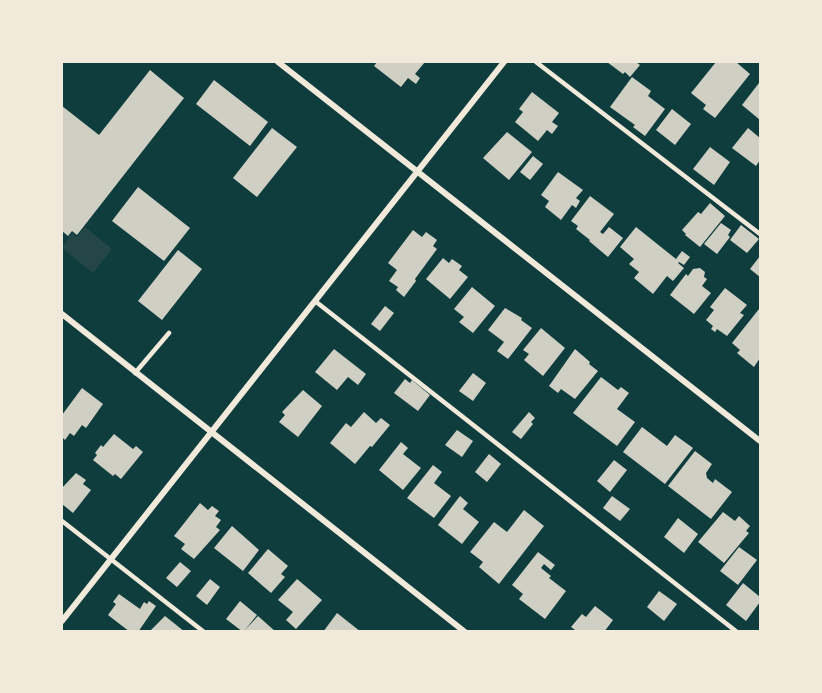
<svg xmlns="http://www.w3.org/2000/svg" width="822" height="693" viewBox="0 0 822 693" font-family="Cabin,sans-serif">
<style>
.green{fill:#244646}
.building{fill:#cfcfc3}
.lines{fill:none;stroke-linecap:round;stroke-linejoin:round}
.service{stroke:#f1e9da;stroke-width:4.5}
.minor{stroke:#f1e9da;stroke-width:6}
</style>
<rect width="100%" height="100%" fill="#0f3d3e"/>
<path class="green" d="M85 227 112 249 93 273 62 248 72 233 77 237Z"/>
<path class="building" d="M377 62H425L415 74 420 78 416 84 408 78 401 87 374 66Z
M607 62H636L640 65 630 77 625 72 623 74Z
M716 62H736L750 74 715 118 703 109 706 105 691 93Z
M150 70 184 98 77 235 72 231 68 236 62 231V106L99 135Z
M632 77 651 91 648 96 665 109 645 136 633 127 635 125 610 107Z
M214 80 268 122 250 146 196 104Z
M759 83 760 85V120L742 105Z
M532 92 559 113 552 122 558 126 552 134 547 130 538 141 515 122 523 112 519 109Z
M672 109 691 124 675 145 656 130Z
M272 128 297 147 257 197 233 178Z
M748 128 760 138V160L756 166 732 148Z
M507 132 532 152 509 180 483 158Z
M710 147 730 162 714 185 693 169Z
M533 156 543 164 530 180 520 172Z
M558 172 583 190 576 198 580 201 576 208 572 205 561 220 545 207 549 201 541 195Z
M138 187 190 228 164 261 112 221Z
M590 196 614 214 600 232 603 234 609 227 623 238 608 257 589 241 590 240 576 229 578 226 571 221Z
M710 203 725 216 700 247 685 235 686 234 682 230 698 212 701 214Z
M721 223 731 230 728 235 730 237 717 254 704 244Z
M741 225 759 239 747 253 730 240Z
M636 227 676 259 682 251 690 257 684 265 679 262 678 263 684 268 673 281 667 276 653 294 634 278 639 272 629 264 634 259 620 247Z
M413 230 422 237 426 232 437 240 433 246 437 249 415 279 416 281 404 297 396 290 398 287 389 281 397 270 388 263Z
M178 250 202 269 162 320 138 301Z
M760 256V277L750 269Z
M443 258 449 263 452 259 462 266 459 270 468 277 450 299 426 279Z
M700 268 705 272 704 277 707 279 702 286 711 293 694 314 670 295 686 274 688 276 693 269Z
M472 287 495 306 473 333 459 322 464 317 454 309Z
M725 288 747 305 740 313 744 315 727 336 717 329 715 332 711 329 713 326 706 320 714 310 710 307Z
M385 306 394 313 380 331 371 324Z
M505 308 522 318 521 320 532 328 508 359 497 351 504 342 488 330Z
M759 309 760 358 754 367 737 353 740 350 732 343Z
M541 328 565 348 543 376 524 360 529 354 523 350Z
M334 349 366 374 358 385 348 377 337 390 315 372Z
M575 349 590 362 589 364 598 371 575 399 561 389 558 393 549 386Z
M473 373 486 383 473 401 459 391Z
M601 377 618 390 621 387 629 393 617 409 635 422 617 446 573 413Z
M405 379 410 383 412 380 430 395 418 411 394 393Z
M82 388 103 404 86 428 82 425 74 436 70 433 65 440 62 437V415Z
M303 390 322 406 298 437 279 422 285 415 282 412Z
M364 412 376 423 381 418 390 425 372 447 370 446 355 464 330 443 346 423 351 427Z
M529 412 535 418 531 422 533 424 521 439 512 432Z
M642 427 667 446 675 435 693 448 665 484 623 452Z
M457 430 473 441 462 457 445 445Z
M114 434 133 449 136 446 143 452 121 479 115 474 113 476 93 460 97 455 95 453 101 445 103 447Z
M401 442 408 448 403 454 421 468 403 490 379 470Z
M695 451 712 464 706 473 707 478 713 483 715 479 732 492 711 519 668 486Z
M489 454 501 464 487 482 475 472Z
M614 460 627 470 610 492 597 481Z
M433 465 442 472 434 483 451 496 434 518 407 498Z
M76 473 86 480 83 484 91 490 73 513 62 504V488Z
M460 496 468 503 463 509 479 522 462 544 438 525Z
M612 496 630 509 620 521 603 508Z
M200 503 208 510 212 506 219 511 215 516 221 520 216 527 220 530 194 559 181 549 185 544 174 536Z
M524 510 544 526 499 584 479 567 483 562 470 552 494 522 507 532Z
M723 512 735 521 739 516 750 526 746 531 749 533 724 563 698 542Z
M678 518 698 534 684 553 664 537Z
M232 526 259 550 243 571 214 548Z
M739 547 757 560 738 585 720 571Z
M268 549 288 566 281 574 285 577 271 593 248 573Z
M538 552 555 565 551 570 544 564 541 568 551 576 549 578 566 591 545 619 519 599 523 594 512 585Z
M180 562 191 571 177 587 166 578Z
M210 579 220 587 207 605 196 596Z
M297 579 322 600 296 629 286 620 293 612 278 600Z
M743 583 760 597V602L746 621 726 605Z
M659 591 677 604 664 621 647 607Z
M119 594 140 609 144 602 147 604 149 601 156 606 138 632H130L108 615 116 604 113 602Z
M240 601 257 615 245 630 258 616 276 632H243L226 619Z
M595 606 613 620 604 632H574L575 630 571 627 582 614 586 617Z
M337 613 361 632H323Z
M165 616 185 632H149Z"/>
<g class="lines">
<path class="service" d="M536 62 760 234
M315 301 737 632
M135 373 169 333
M62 521 204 632"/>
<path class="minor" d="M278 62 760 441
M62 314 465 632
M62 621 504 62"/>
</g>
<rect width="822" height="693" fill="none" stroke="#f1e9da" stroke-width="126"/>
</svg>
